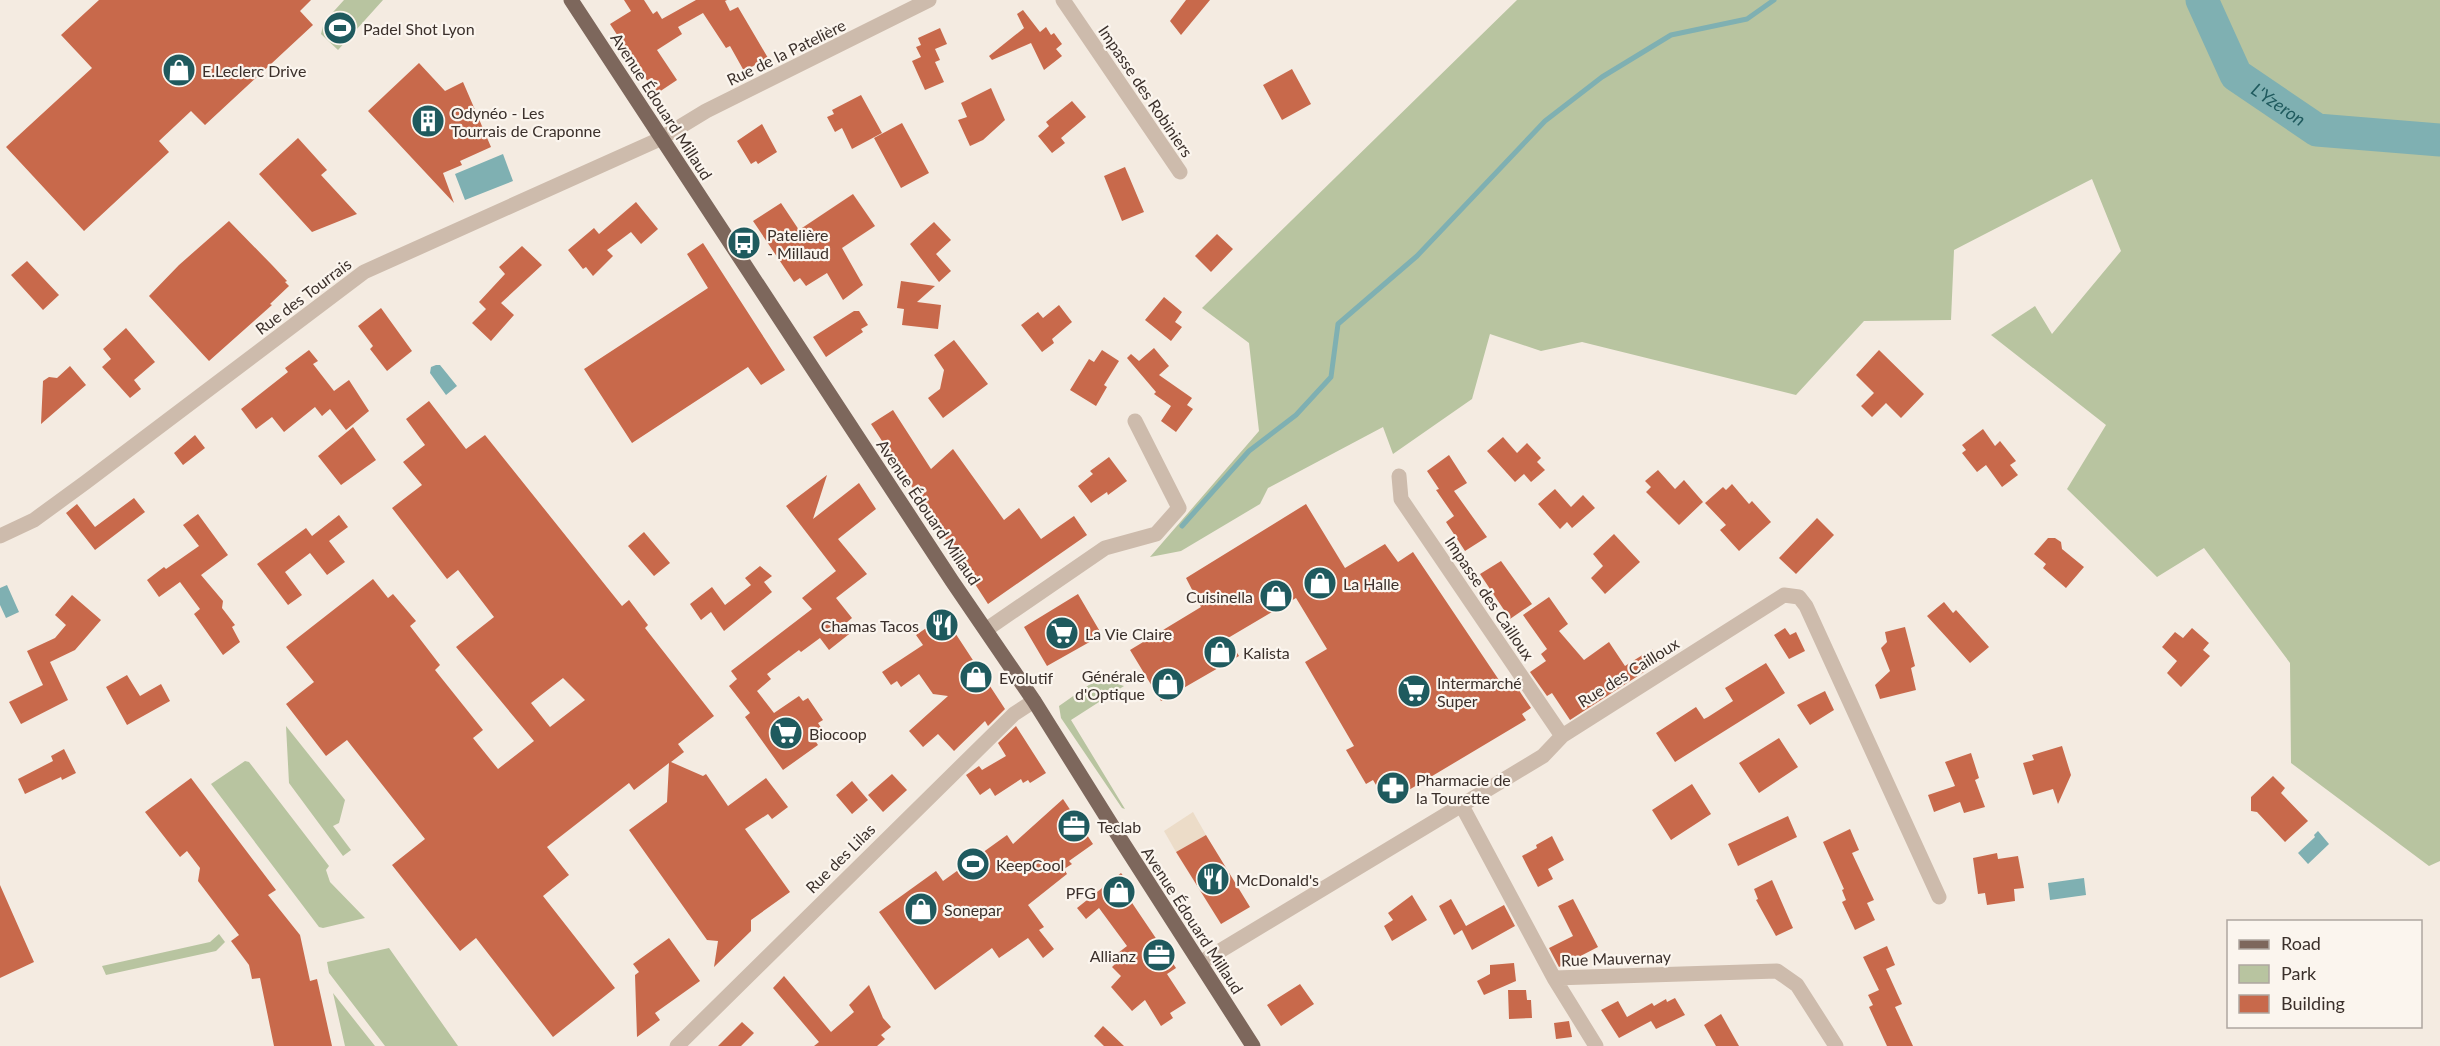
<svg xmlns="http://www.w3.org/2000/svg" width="2440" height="1046" viewBox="0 0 2440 1046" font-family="Lato,sans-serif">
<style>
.green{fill:#b8c4a0}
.plaza{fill:#ecdcc8}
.water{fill:#7fb0b2}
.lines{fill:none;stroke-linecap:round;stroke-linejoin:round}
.stream{stroke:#7fb0b2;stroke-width:5}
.river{stroke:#7fb0b2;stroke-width:33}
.building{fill:#c8694b;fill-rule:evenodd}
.minor{stroke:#cdbbac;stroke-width:15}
.major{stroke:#7d675c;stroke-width:15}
.labels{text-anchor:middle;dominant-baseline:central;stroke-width:4.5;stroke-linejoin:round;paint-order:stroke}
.poi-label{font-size:16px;fill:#3b302b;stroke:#fbf5ee;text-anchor:start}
.street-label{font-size:16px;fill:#3b302b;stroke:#fbf5ee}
.water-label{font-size:18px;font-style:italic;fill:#1f5a5e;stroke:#fbf5ee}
</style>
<rect width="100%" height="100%" fill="#f4ebe1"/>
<path class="green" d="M344 0H383L338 50 321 34 324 22Z
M1517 0H2440V861L2429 866 2291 763 2290 663 2204 548 2157 577 2067 489 2106 425 1991 335 2035 306 2052 334 2121 251 2092 179 1954 250 1951 320 1864 321 1796 395 1582 342 1541 351 1490 334 1472 399 1393 454 1383 427 1268 488 1260 504 1181 551 1150 557 1259 431 1249 343 1202 308Z
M1099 681H1108L1124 686 1071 720 1125 809 1122 808 1061 718 1059 706 1089 685Z
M286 726 345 800 339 823 333 826 351 850 343 856 289 783Z
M245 761 249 762 329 866 326 870 330 882 365 918 323 928 319 927 211 784Z
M219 934 225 942 216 951 106 975 102 966 210 942Z
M389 948 458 1046H385L329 973 327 962Z
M333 993 375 1046H345Z"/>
<path class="plaza" d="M1193 812 1206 835 1176 852 1164 831Z"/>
<path class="water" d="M503 154 513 181 465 200 455 174Z
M436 365H440L457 386 446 395 430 373 431 367Z
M7 585 19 612 6 618 0 605V588Z
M2318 831 2329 844 2308 864 2298 853 2315 837 2314 835Z
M2084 878 2086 895 2050 900 2048 883Z"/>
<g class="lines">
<path class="stream" d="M1182 526 1249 451 1296 415 1331 377 1338 324 1417 256 1545 121 1602 77 1671 35 1747 19 1774 0"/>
<path class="river" id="s1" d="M2202 0 2236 75 2317 130 2440 140"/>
</g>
<path class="building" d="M99 0H311L300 11 313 25 205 125 191 111 159 141 169 152 84 231 6 147 92 68 61 35Z
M624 0H644L653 14 657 11 662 19 696 0H727L725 1 730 11 738 7 768 58 744 71 730 46 726 48 703 13 678 27 682 34 657 50 677 80 656 94 610 24 631 11Z
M1186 0H1210L1181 35 1170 21Z
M1023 10 1040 32 1046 27 1051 35 1054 33 1062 44 1056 49 1062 56 1044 70 1031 43 992 60 989 56 1024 28 1017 14Z
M940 28 947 44 935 49 940 60 935 62 944 82 925 90 912 61 921 57 916 47 921 45 918 38Z
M419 63 445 91 463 82 491 147 460 161 462 165 443 173 454 203 368 111Z
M1292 69 1311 104 1282 120 1263 85Z
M991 88 1005 120 983 140 970 146 958 120 967 117 961 103Z
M861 95 882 133 852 149 842 128 835 132 827 117 834 114 832 110Z
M1072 101 1086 117 1061 138 1065 143 1052 153 1038 136 1049 126 1046 122Z
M902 123 929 173 901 188 874 138Z
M762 124 777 152 758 164 756 161 751 164 737 141Z
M298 138 327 170 321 175 357 214 312 232 259 174Z
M1125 167 1144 212 1122 221 1104 176Z
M853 194 875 226 842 248 863 285 843 300 827 273 806 286 800 278 794 282 753 221 781 203 799 230Z
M636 202 658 229 641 244 631 232 607 250 613 256 593 276 586 267 583 269 568 250 594 228 599 234Z
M229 221 272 265 287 281 285 282 289 286 270 304 272 305 209 361 149 296 179 265Z
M934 222 951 240 936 254 951 271 939 282 910 244Z
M1217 234 1233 249 1211 272 1195 256Z
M703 243 785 370 761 385 748 367 632 443 584 369 708 288 687 254Z
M522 246 542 265 501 303 514 315 491 341 472 323 486 309 479 302 505 274 499 267Z
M27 261 59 295 43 310 11 275Z
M901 281 935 286 917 302 941 305 938 329 902 325 904 309 897 308Z
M1164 297 1182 312 1175 322 1182 327 1171 341 1145 320Z
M1059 305 1072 322 1052 339 1054 343 1042 352 1021 325 1038 312 1043 318Z
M381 308 412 351 387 371 370 349 373 346 358 326Z
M854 311H859L868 325 861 329 863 332 826 357 813 337Z
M126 328 155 362 134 380 141 389 130 398 102 367 111 359 103 349Z
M954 340 988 384 943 418 928 398 940 389 944 370 934 355Z
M1154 348 1169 366 1159 375 1192 398 1187 405 1193 409 1176 432 1161 421 1171 406 1154 394 1156 392 1127 358 1131 354 1139 361Z
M309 350 318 361 313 364 334 391 349 380 369 411 346 430 330 409 322 416 315 407 284 432 272 417 256 429 241 409 288 372 285 368Z
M1102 350 1119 361 1104 385 1107 387 1096 406 1070 390 1089 359 1094 362Z
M1879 350 1924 394 1901 418 1886 403 1872 417 1861 406 1874 393 1856 375Z
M70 366 86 385 41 424 43 381 49 377 57 378Z
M429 401 466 449 485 435 622 606 629 600 648 625 645 628 714 716 678 744 684 752 671 762 703 776 706 774 728 806 766 778 788 807 772 819 768 814 745 829 790 892 751 920V931L714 967 718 941 707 940 629 830 667 802 669 763 634 790 629 783 547 847 569 875 543 896 615 988 553 1037 476 938 460 951 392 865 425 839 347 740 326 756 286 704 314 682 286 647 373 579 388 598 393 594 416 621 410 626 440 665 435 670 483 730 473 738 498 769 534 741 456 647 494 617 458 570 447 579 392 508 422 485 403 462 425 445 406 419ZM563 678 585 700 550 727 531 703Z
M893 410 931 469 953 449 1004 520 1019 508 1041 539 1074 516 1087 535 988 604 871 424Z
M353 427 376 460 341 485 318 456Z
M1983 429 1995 446 2000 441 2016 461 2010 465 2018 475 2002 487 1986 465 1977 472 1962 453 1966 450 1962 445Z
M195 435 205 448 183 465 174 453Z
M1503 437 1517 453 1527 443 1541 458 1537 462 1545 470 1531 482 1524 474 1515 482 1487 451Z
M1449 455 1467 483 1454 491 1487 537 1465 551 1446 522 1454 516 1436 490 1439 489 1427 471Z
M1109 457 1127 481 1108 495 1107 492 1091 503 1078 486 1093 474 1090 471Z
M1658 470 1675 489 1684 480 1703 502 1679 525 1646 492 1651 487 1645 481Z
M827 475 813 519 859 483 876 509 838 539 867 574 836 598 852 618 846 623 853 631 829 650 820 638 801 652 799 650 767 674 771 679 757 691 774 713 799 696 803 701 808 698 823 720 818 723 822 729 812 736 818 745 783 770 745 717 750 713 729 686 737 679 731 671 812 609 802 598 836 571 786 506Z
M1732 484 1749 504 1752 501 1771 522 1739 551 1720 530 1726 525 1705 503 1723 487 1726 490Z
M1555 489 1571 507 1583 495 1595 508 1572 528 1567 522 1560 529 1538 504Z
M134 498 145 512 95 550 66 513 77 504 95 527Z
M1306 504 1345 568 1385 544 1398 562 1413 552 1505 689 1514 683 1531 708 1522 714 1526 720 1387 803 1373 780 1366 784 1346 750 1354 746 1305 662 1327 649 1296 598 1228 638 1239 656 1161 701 1130 650 1201 607 1186 578Z
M198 514 228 555 201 575 223 601 222 608 235 625 232 627 240 642 223 655 194 614 200 609 180 582 159 597 147 580 164 567 166 569 199 546 183 525Z
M339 515 348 527 329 541 345 562 327 575 310 553 285 572 302 595 288 605 257 564 306 528 312 536Z
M1817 518 1834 535 1796 574 1779 558Z
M644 532 670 563 654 576 628 546Z
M1614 534 1640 562 1605 594 1591 578 1603 566 1593 554Z
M2048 538H2055L2061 542 2062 549 2084 567 2066 588 2043 568 2046 564 2034 554Z
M1501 561 1532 604 1510 619 1480 574Z
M760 566 772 576 764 582 772 592 724 631 711 612 701 620 690 604 712 587 725 605 751 585 745 578Z
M1078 594 1102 635 1047 666 1024 627Z
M72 595 101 620 75 650 50 662 68 700 21 724 9 702 43 685 27 651 55 638 66 625 55 615Z
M1549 597 1568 624 1559 631 1584 660 1609 642 1625 666 1652 649 1661 661 1570 720 1552 693 1547 696 1530 672 1546 661 1541 654 1547 649 1523 615Z
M1944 602 1953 613 1956 610 1989 647 1970 663 1927 616Z
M944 616 1005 709 988 726 985 721 954 751 938 734 923 747 909 731 948 696 933 694 919 674 901 687 897 681 891 685 882 672 923 645 916 635Z
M1905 627 1915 666 1911 668 1916 690 1880 699 1875 685 1890 671 1881 648 1887 642 1885 632Z
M1785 628 1790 635 1796 632 1805 651 1789 659 1774 635Z
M2192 628 2209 643 2203 650 2210 656 2181 687 2167 673 2177 661 2162 647 2175 632 2183 638Z
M1766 663 1785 693 1675 762 1656 733 1696 707 1704 719 1708 717 1733 701 1725 688Z
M127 675 140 696 161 684 170 701 127 725 106 687Z
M1825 691 1834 710 1810 725 1797 705Z
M1016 726 1046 773 1030 783 1028 780 1023 783 1021 779 995 796 990 788 980 795 966 775 979 766 982 770 1006 756 998 743Z
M1779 738 1798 767 1759 793 1739 763Z
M2062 746 2071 775 2058 804 2053 789 2033 795 2023 763 2034 760 2032 755Z
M64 749 76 773 62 780 61 777 25 794 18 779 53 761 51 756Z
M1971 753 1979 778 1975 780 1985 807 1964 813 1960 802 1934 812 1928 795 1955 786 1945 762Z
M892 774 907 790 883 812 868 795Z
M2273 776 2285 788 2281 793 2308 821 2285 842 2257 812 2251 811V797Z
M191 778 276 890 268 895 300 935 310 981 317 979 332 1046H274L260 978 252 979 249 965 231 941 239 935 198 881 200 868 187 851 180 857 145 812Z
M852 781 868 800 852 814 836 795Z
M1692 784 1711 814 1671 840 1652 810Z
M1063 799 1093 844 1069 861 1072 864 1064 869 1067 874 1028 905 1044 927 1039 930 1054 949 1043 958 1028 938 999 958 992 948 935 990 879 912 936 871 943 881 1007 835 1013 844Z
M1788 816 1797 837 1738 866 1728 844Z
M1850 829 1859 850 1852 853 1874 900 1867 903 1875 920 1855 930 1842 902 1846 900 1842 890 1844 889 1823 842Z
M1206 835 1250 907 1221 924 1176 852Z
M1552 836 1564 860 1548 869 1553 879 1538 887 1522 856 1537 848 1536 845Z
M1997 853 1998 859 2018 856 2024 888 2014 889 2015 901 1987 905 1985 893 1978 894 1973 858Z
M1121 873 1129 883 1122 888 1176 968 1167 974 1186 1003 1170 1013 1173 1018 1161 1026 1145 1000 1132 1011 1111 987 1121 976 1112 967 1121 958 1118 953 1127 946 1099 908 1086 919 1077 908Z
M1772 880 1793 928 1776 936 1756 900 1758 899 1754 889Z
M0 885 34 962 0 978Z
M1412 895 1427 920 1392 941 1384 926 1393 920 1388 913Z
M1451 899 1466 926 1504 905 1515 926 1472 950 1462 930 1454 935 1439 906Z
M1573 899 1598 947 1559 967 1549 948 1573 936 1558 906Z
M669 938 700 981 655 1013 660 1020 637 1037 635 975 639 972 633 964Z
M1887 946 1895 965 1886 969 1902 1004 1895 1007 1913 1046H1887L1869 1007 1873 1005 1868 995 1879 990 1863 957Z
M1514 963 1516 981 1484 995 1477 981 1490 974V965Z
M784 976 831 1032 854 1012 849 1005 869 985 883 1018 891 1027 881 1035 885 1039 877 1046H814L819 1042 773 988Z
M1300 984 1314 1004 1281 1026 1267 1005Z
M1508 990H1526L1527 1000H1531L1532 1018 1509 1019Z
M1675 998 1685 1015 1656 1029 1651 1021 1619 1038 1601 1010 1618 1001 1627 1017 1652 1003 1654 1006 1666 999 1667 1002Z
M1721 1014 1739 1046H1716L1704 1025Z
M1569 1021 1572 1037 1556 1039 1554 1023Z
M742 1022 754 1033 741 1046H718Z
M1103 1026 1124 1046H1104L1094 1036Z"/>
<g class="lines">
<path class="minor" d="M1063 0 1180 172
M1399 476 1401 499 1562 736
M0 536 34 520 86 482 364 272 660 139 706 111 929 0
M987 629 1105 548 1156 534 1179 508 1135 421
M1462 806 1554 978 1777 971 1797 985 1836 1046
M1200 963 1543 756 1562 736 1784 595 1799 597 1806 606 1939 897
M1554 978 1596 1046
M677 1046 1014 714 1034 701"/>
<path class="major" d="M571 0 952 581 1034 701 1121 840 1253 1046"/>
</g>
<defs>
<symbol id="stadium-disc" viewBox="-11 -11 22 22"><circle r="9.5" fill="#1f5a5e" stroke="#fbf5ee"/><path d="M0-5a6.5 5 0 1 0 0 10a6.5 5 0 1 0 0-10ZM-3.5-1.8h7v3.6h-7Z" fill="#fff"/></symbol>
<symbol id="shop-disc" viewBox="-11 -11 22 22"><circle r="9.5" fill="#1f5a5e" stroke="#fbf5ee"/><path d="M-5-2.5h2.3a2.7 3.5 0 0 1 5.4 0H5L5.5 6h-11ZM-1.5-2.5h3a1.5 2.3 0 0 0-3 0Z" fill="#fff"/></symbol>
<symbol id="building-disc" viewBox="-11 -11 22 22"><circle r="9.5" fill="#1f5a5e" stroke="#fbf5ee"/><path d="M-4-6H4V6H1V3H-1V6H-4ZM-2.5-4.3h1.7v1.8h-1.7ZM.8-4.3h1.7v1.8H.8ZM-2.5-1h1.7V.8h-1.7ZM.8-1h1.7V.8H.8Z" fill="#fff"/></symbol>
<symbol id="bus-disc" viewBox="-11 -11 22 22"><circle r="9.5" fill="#1f5a5e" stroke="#fbf5ee"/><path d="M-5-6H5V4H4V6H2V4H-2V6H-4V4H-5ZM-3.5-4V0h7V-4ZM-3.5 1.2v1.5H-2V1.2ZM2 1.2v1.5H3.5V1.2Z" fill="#fff"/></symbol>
<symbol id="restaurant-disc" viewBox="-11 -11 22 22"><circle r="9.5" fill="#1f5a5e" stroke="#fbf5ee"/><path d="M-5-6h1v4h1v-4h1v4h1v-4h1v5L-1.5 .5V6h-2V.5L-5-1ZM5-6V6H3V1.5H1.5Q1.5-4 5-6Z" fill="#fff"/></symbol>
<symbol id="supermarket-disc" viewBox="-11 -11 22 22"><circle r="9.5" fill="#1f5a5e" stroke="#fbf5ee"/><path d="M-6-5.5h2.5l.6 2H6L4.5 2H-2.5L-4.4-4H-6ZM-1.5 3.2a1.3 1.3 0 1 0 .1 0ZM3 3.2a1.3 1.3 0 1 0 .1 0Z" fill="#fff"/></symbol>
<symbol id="pharmacy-disc" viewBox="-11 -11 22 22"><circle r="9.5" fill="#1f5a5e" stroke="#fbf5ee"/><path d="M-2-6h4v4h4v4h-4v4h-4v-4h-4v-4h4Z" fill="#fff"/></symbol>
<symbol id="office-disc" viewBox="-11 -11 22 22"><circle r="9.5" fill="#1f5a5e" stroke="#fbf5ee"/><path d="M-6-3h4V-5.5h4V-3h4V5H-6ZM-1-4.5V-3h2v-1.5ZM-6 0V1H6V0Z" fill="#fff"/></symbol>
</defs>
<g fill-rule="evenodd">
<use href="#stadium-disc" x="321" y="9" width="38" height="38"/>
<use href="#shop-disc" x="160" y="51" width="38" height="38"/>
<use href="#building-disc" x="409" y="102" width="38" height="38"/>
<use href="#bus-disc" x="725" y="224" width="38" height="38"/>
<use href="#shop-disc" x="1301" y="564" width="38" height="38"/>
<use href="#shop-disc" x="1257" y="577" width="38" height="38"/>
<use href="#restaurant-disc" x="923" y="606" width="38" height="38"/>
<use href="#supermarket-disc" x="1043" y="614" width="38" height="38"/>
<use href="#shop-disc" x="1201" y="633" width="38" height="38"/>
<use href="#shop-disc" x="957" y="658" width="38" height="38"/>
<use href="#shop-disc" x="1149" y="665" width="38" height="38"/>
<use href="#supermarket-disc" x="1395" y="672" width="38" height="38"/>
<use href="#supermarket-disc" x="767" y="714" width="38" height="38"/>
<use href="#pharmacy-disc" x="1374" y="769" width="38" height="38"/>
<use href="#office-disc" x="1055" y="807" width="38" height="38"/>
<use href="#stadium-disc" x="954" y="845" width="38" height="38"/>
<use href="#restaurant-disc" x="1194" y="860" width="38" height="38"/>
<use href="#shop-disc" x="1100" y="873" width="38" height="38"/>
<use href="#shop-disc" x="902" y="890" width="38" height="38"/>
<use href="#office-disc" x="1140" y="936" width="38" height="38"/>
</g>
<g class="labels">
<g class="poi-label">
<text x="363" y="28">Padel Shot Lyon</text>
<text x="202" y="70">E.Leclerc Drive</text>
<text x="451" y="112">Odynéo - Les<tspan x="451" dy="18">Tourrais de Craponne</tspan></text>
<text x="767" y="234">Patelière<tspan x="767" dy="18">- Millaud</tspan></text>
<text x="1343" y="583">La Halle</text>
<text x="1253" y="596" text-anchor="end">Cuisinella</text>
<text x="919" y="625" text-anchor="end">Chamas Tacos</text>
<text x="1085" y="633">La Vie Claire</text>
<text x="1243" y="652">Kalista</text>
<text x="1145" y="675" text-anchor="end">Générale<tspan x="1145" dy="18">d'Optique</tspan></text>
<text x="999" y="677">Evolutif</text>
<text x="1437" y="682">Intermarché<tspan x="1437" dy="18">Super</tspan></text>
<text x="809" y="733">Biocoop</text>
<text x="1416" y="779">Pharmacie de<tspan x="1416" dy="18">la Tourette</tspan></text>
<text x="1097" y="826">Teclab</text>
<text x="996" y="864">KeepCool</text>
<text x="1236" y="879">McDonald's</text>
<text x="1096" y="892" text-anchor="end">PFG</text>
<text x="944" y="909">Sonepar</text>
<text x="1136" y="955" text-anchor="end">Allianz</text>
</g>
<g class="street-label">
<text transform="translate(786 52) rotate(-26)">Rue de la Patelière</text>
<text transform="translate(1146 91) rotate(56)">Impasse des Robiniers</text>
<text transform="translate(662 106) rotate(57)">Avenue Édouard Millaud</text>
<text transform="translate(303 296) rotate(-37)">Rue des Tourrais</text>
<text transform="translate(929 512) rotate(56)">Avenue Édouard Millaud</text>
<text transform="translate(1490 598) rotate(56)">Impasse des Cailloux</text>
<text transform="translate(1628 672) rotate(-32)">Rue des Cailloux</text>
<text transform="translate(840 858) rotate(-45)">Rue des Lilas</text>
<text transform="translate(1193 920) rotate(57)">Avenue Édouard Millaud</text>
<text transform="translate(1616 958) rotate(-2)">Rue Mauvernay</text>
</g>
<g class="water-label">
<text stroke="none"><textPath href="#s1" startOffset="134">L'Yzeron</textPath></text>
</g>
</g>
<rect x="2227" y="920" width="195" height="108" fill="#fbf5ee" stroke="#aea6a0" stroke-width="1.5"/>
<rect x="2239" y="940" width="30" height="9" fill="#7d675c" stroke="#aea6a0" stroke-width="1.5"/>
<text x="2281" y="950" font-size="18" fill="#3b302b">Road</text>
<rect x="2239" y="965" width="30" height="18" fill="#b8c4a0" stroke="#aea6a0" stroke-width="1.5"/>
<text x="2281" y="980" font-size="18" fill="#3b302b">Park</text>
<rect x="2239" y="995" width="30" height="18" fill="#c8694b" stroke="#aea6a0" stroke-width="1.5"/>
<text x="2281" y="1010" font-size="18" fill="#3b302b">Building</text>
</svg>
